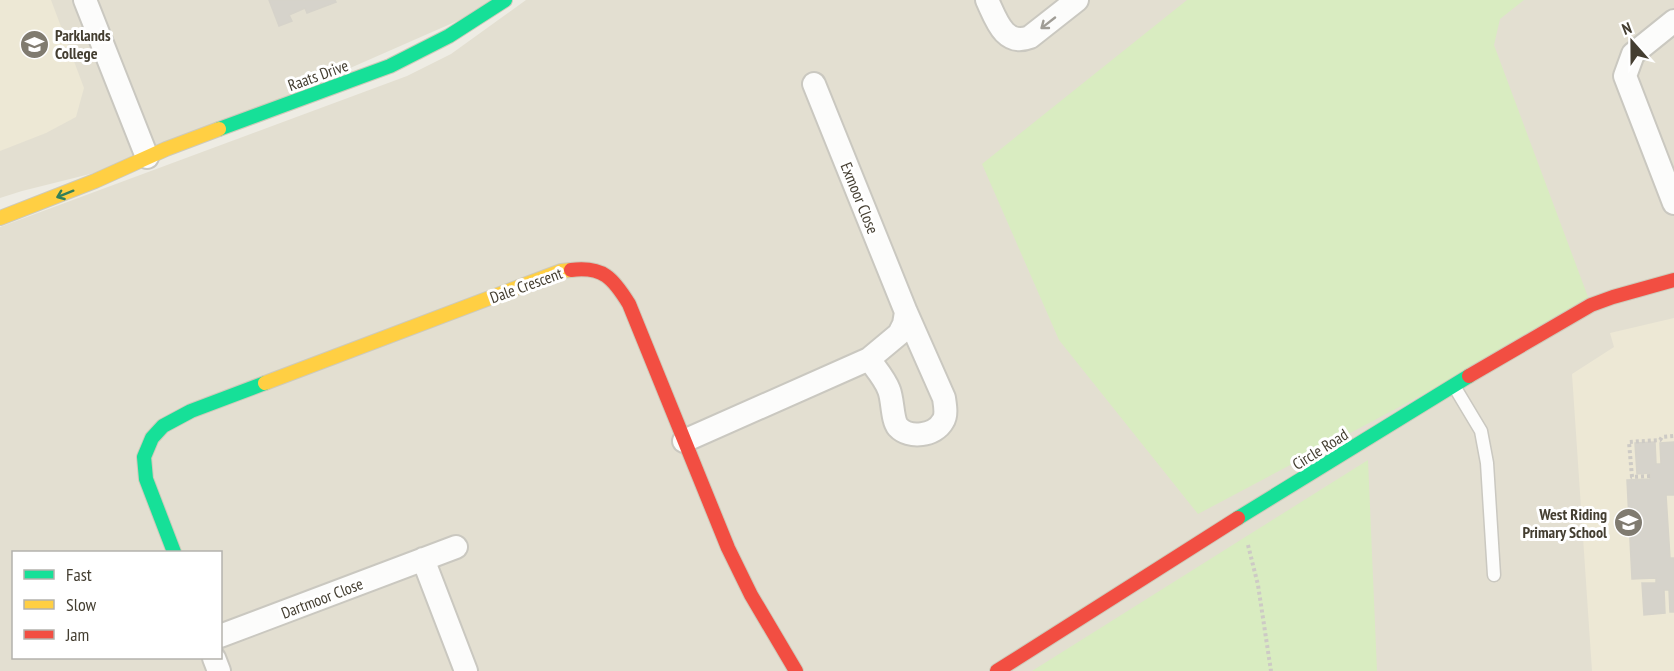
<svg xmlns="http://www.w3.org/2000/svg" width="1674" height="671" viewBox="0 0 1674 671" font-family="'PT Sans Narrow',sans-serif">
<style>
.residential{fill:#e3dfd1;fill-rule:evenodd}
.education{fill:#ede8d5}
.green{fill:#d9ecc1}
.building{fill:#d6d3cb;stroke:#d6d3ca;stroke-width:1.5}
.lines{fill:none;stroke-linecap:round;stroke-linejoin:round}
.lane-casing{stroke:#cac8c0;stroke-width:15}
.street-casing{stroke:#cac8c0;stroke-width:26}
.fast-casing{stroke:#cecaba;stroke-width:16}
.slow-casing{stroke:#cecaba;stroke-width:16}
.jam-casing{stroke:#cecaba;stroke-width:16}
.path{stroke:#cdcac5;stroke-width:4;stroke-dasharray:3 3;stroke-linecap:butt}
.lane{stroke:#fcfcfb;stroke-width:12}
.street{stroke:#fcfcfb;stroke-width:22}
.fast{stroke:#16e098;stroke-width:14}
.slow{stroke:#ffcf43;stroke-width:14}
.jam{stroke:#f24e42;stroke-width:14}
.oneway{stroke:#a09d96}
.oneway2{stroke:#327f5a}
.labels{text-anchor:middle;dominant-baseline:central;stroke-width:6;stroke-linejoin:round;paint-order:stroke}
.poi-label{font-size:16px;font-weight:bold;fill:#443e31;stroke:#fff;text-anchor:start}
.street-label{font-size:16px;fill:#443e31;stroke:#fff}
</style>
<rect width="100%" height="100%" fill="#eeece4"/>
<path class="residential" d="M0 0H505L134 163 22 191 0 198Z
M526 0H1674V671H0V227L407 76 451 54ZM14 552H220V658H14Z"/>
<path class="education" d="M0 0H51L84 88 76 117 46 133 0 151Z
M1674 318V671H1592L1572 374 1614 347 1610 333Z"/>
<path class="green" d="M1187 0H1524L1500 19 1494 45 1591 305 1198 514 1059 340 982 164Z
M1368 460 1377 671H1032Z"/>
<path class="building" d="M269 0H335L336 2 307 13 305 8 289 15 292 21 279 26Z
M1655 442 1656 464H1661L1660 443 1674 442V495H1666L1670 558H1674V612H1670L1669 590H1664L1665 613 1644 615 1642 583H1656V578L1632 579 1627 480 1650 479V473L1637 474 1635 443Z"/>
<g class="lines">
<defs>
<path id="lane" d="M1454 386 1481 431 1487 463 1494 575"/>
<path id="street" d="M85 0 147 157
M987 0C996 19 1004 47 1030 37L1077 0
M1674 21 1633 54 1625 76 1674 203
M814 84 906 312 944 398C945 405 947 415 943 421 935 436 909 439 898 427 892 420 893 400 889 390 885 379 876 369 869 359
M684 441 869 359 899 334 904 324 906 312
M423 559 466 671
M220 636 456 547
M214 658 219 671"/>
<path id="fast" d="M219 129 390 66 449 36 505 0
M1238 518 1469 376
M174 552 146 479 144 457 152 438 163 426 191 411 265 383"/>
<path id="slow" d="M0 218 95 181 166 149 219 129
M265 383 561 271 571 270"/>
<path id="jam" d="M571 270C603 266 613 278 629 304L728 548 751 595 796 671
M1469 376 1591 305 1613 297 1674 280
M997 671 1238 518"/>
</defs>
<use href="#lane" class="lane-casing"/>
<use href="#street" class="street-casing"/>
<use href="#fast" class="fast-casing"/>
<use href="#slow" class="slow-casing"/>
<use href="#jam" class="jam-casing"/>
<path class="path" d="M1650 476 1632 477 1629 442 1660 440 1662 437 1674 436
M1248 545 1258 585 1271 671"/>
<use href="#lane" class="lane"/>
<use href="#street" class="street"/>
<use href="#fast" class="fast"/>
<use href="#slow" class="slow"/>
<use href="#jam" class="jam"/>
</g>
<defs><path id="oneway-shaft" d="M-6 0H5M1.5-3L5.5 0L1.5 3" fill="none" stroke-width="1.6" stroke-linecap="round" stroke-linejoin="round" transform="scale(1.5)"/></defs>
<use class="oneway" href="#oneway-shaft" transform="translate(1048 23) rotate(142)"/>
<use class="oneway2" href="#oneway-shaft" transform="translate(65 194) rotate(158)"/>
<defs>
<symbol id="university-disc" viewBox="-11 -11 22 22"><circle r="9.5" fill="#807b70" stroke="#fff"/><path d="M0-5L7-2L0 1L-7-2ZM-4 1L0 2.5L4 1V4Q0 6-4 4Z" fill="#fff"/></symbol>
<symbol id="school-disc" viewBox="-11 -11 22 22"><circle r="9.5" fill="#807b70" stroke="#fff"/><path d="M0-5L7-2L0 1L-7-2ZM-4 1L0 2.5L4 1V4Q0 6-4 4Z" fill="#fff"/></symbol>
</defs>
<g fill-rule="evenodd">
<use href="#university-disc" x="18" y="28" width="33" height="33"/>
<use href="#school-disc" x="1612" y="506" width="33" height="33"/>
</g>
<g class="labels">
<g class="poi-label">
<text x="55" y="35">Parklands<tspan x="55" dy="18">College</tspan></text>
<text x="1607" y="514" text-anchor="end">West Riding<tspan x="1607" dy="18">Primary School</tspan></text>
</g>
<g class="street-label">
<text transform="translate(318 75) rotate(-20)">Raats Drive</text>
<text transform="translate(860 198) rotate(68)">Exmoor Close</text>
<text transform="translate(526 285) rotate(-20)">Dale Crescent</text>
<text transform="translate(1320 449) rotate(-32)">Circle Road</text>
<text transform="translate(322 598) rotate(-21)">Dartmoor Close</text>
</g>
</g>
<rect x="12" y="551" width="210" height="108" fill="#ffffff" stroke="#b4b2ad" stroke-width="1.5"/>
<rect x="24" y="570" width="30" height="9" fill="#16e098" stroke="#b4b2ad" stroke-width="1.5"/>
<text x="66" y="581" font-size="18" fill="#443e31">Fast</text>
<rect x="24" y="600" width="30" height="9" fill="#ffcf43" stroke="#b4b2ad" stroke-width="1.5"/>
<text x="66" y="611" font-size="18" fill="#443e31">Slow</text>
<rect x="24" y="630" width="30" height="9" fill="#f24e42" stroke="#b4b2ad" stroke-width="1.5"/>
<text x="66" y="641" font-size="18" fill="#443e31">Jam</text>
<g transform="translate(1632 42) rotate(339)" stroke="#ffffff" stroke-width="4.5" paint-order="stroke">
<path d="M0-4.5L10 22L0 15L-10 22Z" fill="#443e31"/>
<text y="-9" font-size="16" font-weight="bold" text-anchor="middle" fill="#443e31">N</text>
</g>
</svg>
